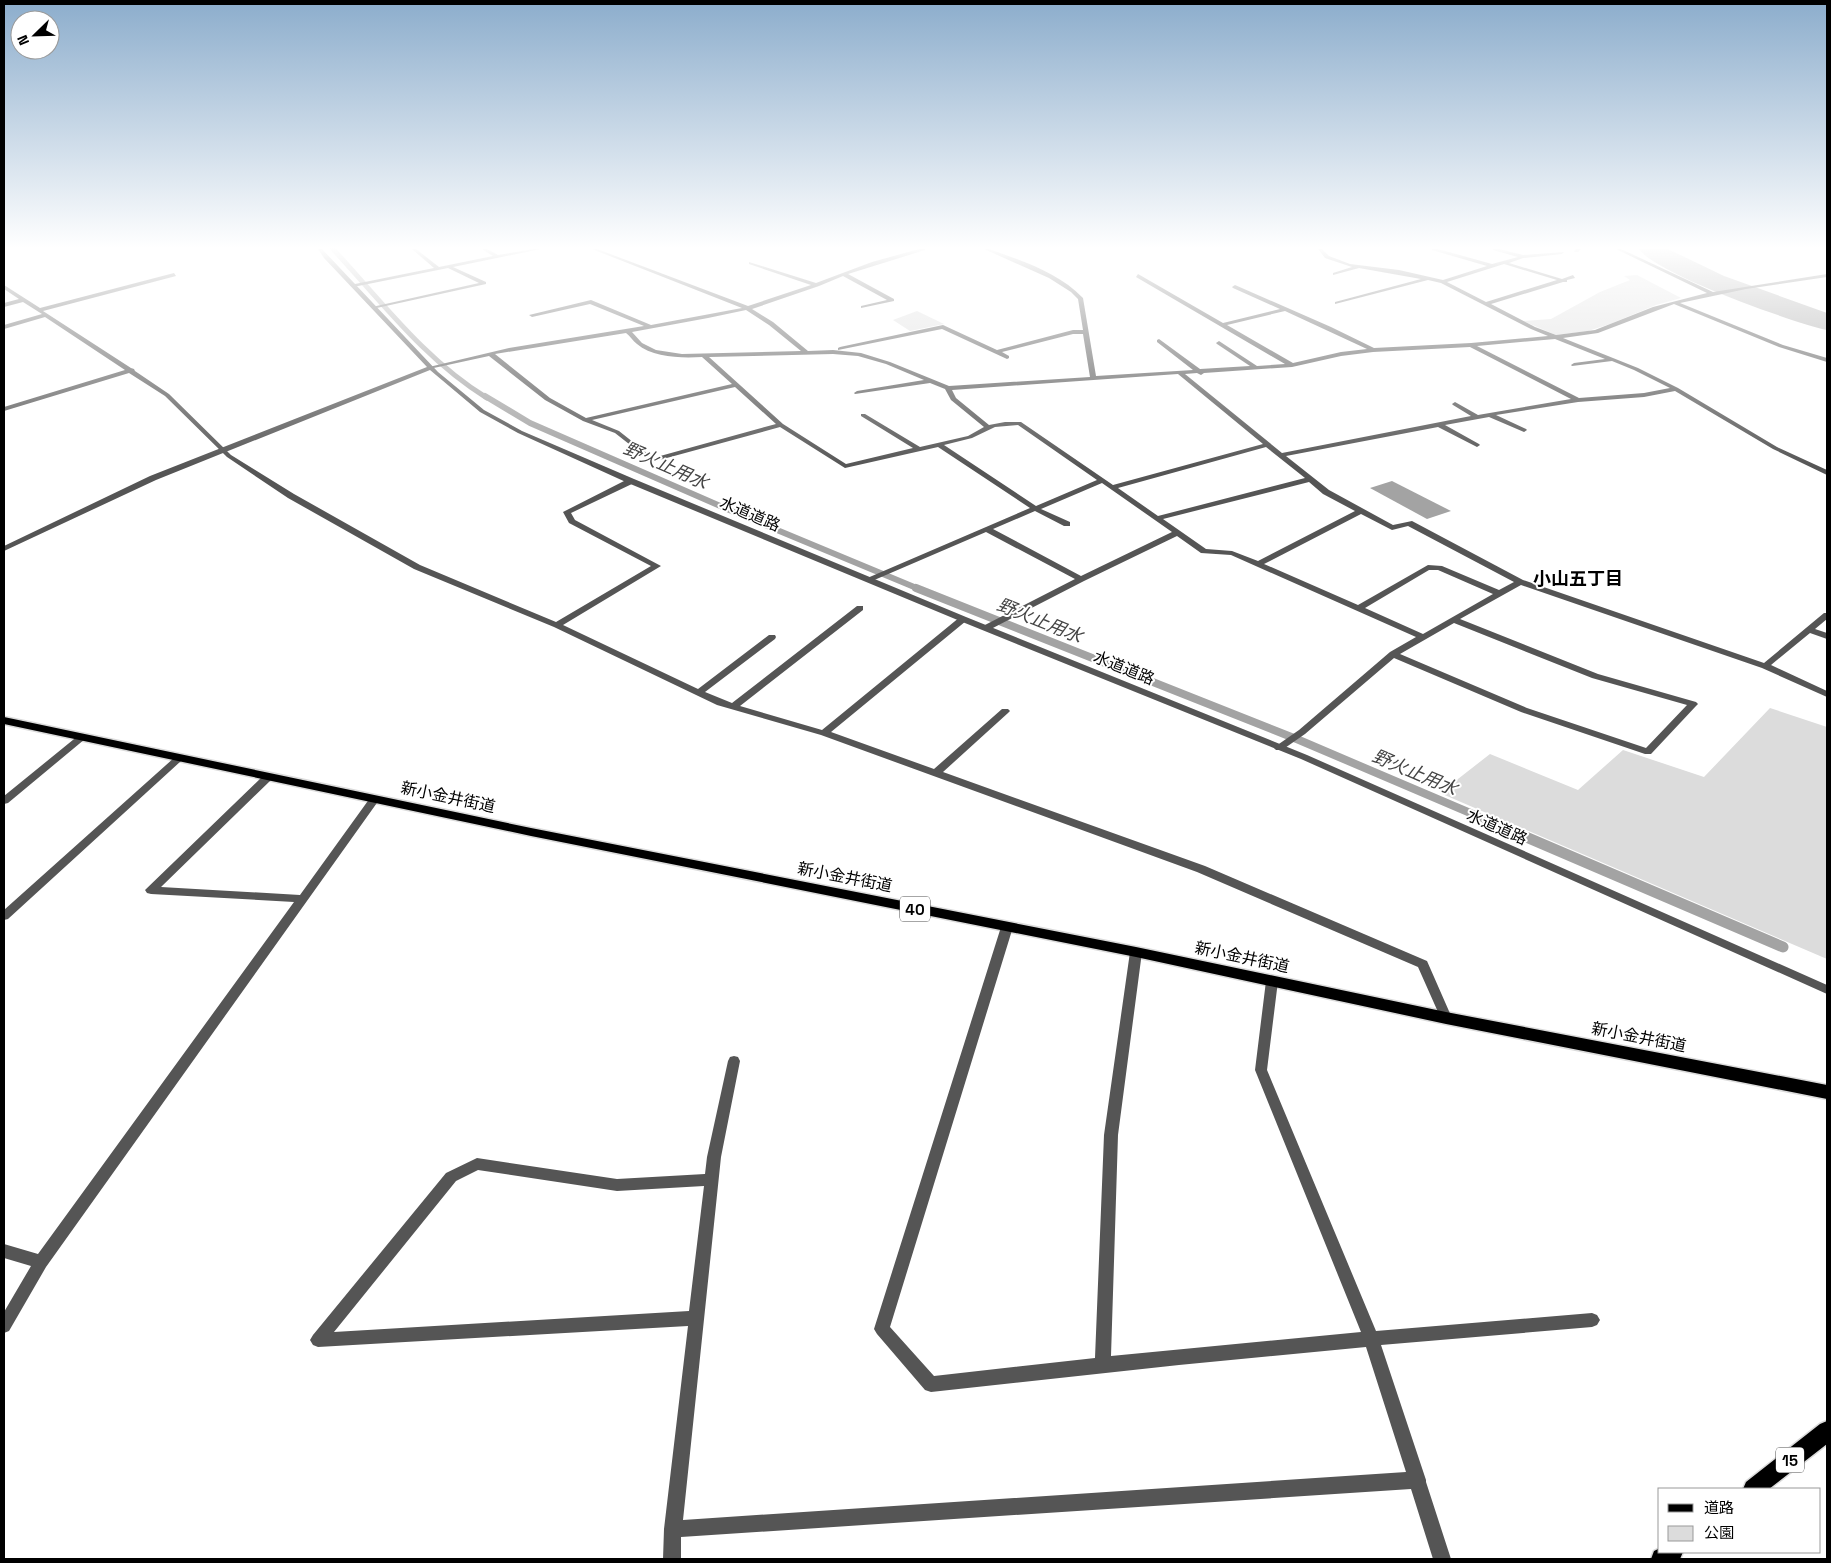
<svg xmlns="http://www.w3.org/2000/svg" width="1831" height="1563" viewBox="0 0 1831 1563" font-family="'Space Grotesk','Noto Sans JP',sans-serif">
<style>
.green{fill:#dcdcdc}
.water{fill:#a3a3a3}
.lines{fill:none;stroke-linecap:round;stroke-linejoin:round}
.stream-far3{stroke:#a3a3a3;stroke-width:5}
.stream-far2{stroke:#a3a3a3;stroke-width:6}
.stream-far1{stroke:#a3a3a3;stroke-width:8}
.stream{stroke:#a3a3a3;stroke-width:11}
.river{fill:#a3a3a3;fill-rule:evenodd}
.primary-casing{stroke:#dbdbdb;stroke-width:3}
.minor{fill:#555;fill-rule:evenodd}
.tertiary{fill:#555;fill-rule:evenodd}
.primary{fill:#000;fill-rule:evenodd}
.labels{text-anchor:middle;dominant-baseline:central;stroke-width:4;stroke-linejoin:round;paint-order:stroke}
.shield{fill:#fff;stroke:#4c4c4c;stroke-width:1}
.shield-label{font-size:15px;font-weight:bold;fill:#000}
.street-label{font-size:16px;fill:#000;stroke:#fff}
.water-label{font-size:18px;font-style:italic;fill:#444;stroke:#fff}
.neighbourhood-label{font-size:18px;font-weight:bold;fill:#000;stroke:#fff}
</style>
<rect width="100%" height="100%" fill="#fff"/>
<path class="green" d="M1637 275 1681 298 1656 305 1610 324 1588 331 1556 335 1523 321 1551 319 1600 292 1630 280 1624 276Z
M917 311 944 324 910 331 893 320Z
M1770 708 1827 727V959L1440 793 1490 754 1578 790 1623 750 1704 777Z"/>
<path class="water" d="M1392 481 1451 511 1427 519 1370 488Z"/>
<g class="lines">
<path class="stream-far3" d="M333 249C381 301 426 361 487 398"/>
<path class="stream-far2" d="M485 396 530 423 734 512 919 589"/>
<path class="stream-far1" d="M916 588 1299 740 1522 835"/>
<path class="stream" d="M1519 834 1783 947"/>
<path class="river" d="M1639 249H1668L1724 276 1827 313V330C1794 323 1656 274 1639 249Z"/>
<defs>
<path id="primary" d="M4 717 531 828 1136 947 1446 1012 1827 1085V1099L1446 1024 1136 957 531 836 4 724Z
M1827 1421V1444L1769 1489H1743L1746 1482 1820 1424Z
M1660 1548V1552H1683L1680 1559H1651L1654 1551Z"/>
</defs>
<use href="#primary" class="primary-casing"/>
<path class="minor" d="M412 249H416L439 267 493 256 482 249H487L498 255 534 249H541L453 267 486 282V284L372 309V307L479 283 448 268 353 287 350 285 434 268Z
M592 249H597L748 306 811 285 749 264V262L816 283 872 262 919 249H925V250L848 274 894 299V301L861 308V306L887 300 843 276 819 286 752 309 773 322 808 351 833 350 861 353 890 362 949 386 1090 377 1083 334H1073L1002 352 1009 356V358L1007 359 942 329 838 350V348L840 347 943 325 997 350 1073 330H1083L1078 299 1071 292 1049 278 984 249H989C1022 261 1058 272 1083 298L1096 376 1193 370 1157 342V340L1159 339 1200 369 1250 366 1217 344 1216 343 1219 341 1257 366 1285 364 1136 277 1138 274 1223 323 1280 309 1233 288 1232 287 1235 285 1331 327 1374 348 1471 343 1548 336 1531 329 1441 283 1428 280 1335 304V302L1421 279 1359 268 1333 275V273L1352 267 1325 258 1318 249H1322L1329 256 1350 264 1399 270 1443 280 1487 266 1432 250V249H1438L1492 264 1518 257 1493 250V249H1499L1523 255 1564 252 1562 254 1523 258 1509 263 1562 279 1573 275 1575 278 1567 280V282H1563L1491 304 1535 327 1556 335 1595 330 1653 307 1707 293 1616 249H1621L1713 292 1827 274V277L1746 289 1680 303 1783 345 1827 358V362L1779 347 1674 304 1598 333 1563 338 1638 368 1678 388 1777 447 1827 470V475L1773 449 1675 391 1644 397 1578 402 1496 415 1526 429 1527 430 1524 432 1489 417 1445 425 1479 444 1480 445 1477 447 1438 427 1286 456 1329 490 1393 525 1412 521 1523 580 1764 663 1824 613H1827V619L1815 629 1827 633V639L1810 633 1771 665 1827 691V697L1762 668 1521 585 1460 619 1598 674 1696 702 1698 704 1696 706 1651 754H1645L1521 712 1394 658 1305 734 1282 750H1276L1274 748 1276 746 1299 730 1390 652 1416 637 1231 555 1201 553 1177 536 1084 581 989 630H983V626L1075 579 986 532 872 581H869L865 579 1030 508 938 447 845 468 780 427 652 462 615 433 583 421 545 400 489 356 429 369V367L509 348 644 326 590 304 532 317 529 315 591 300 651 325 742 308ZM1504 264 1557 280 1486 302 1447 282ZM746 310 769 325 801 351 682 354 656 350 642 343 632 332 708 318ZM1285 311 1367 349 1341 352 1293 363 1227 325ZM626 333C630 336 633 341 637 344 653 358 682 358 702 357L732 384 586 418 550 398 495 354ZM1555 339 1605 359 1574 363 1571 365 1572 366 1612 361 1634 370 1670 388 1644 393 1579 398 1477 346ZM1470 347 1571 399 1478 415 1455 402 1452 404 1453 405 1471 416 1282 453 1185 374 1197 373 1201 375 1204 373 1292 367 1341 356 1373 352ZM833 354 858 356 886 364 924 380 857 391 854 393 855 394 930 383 945 389 951 400 984 427 968 436 920 447 865 414H861V416L913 448 846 464 783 424 709 357ZM1178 374 1263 444 1113 485 1021 422H1005L989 425 956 398 952 390ZM735 387 776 424 653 458 619 431 592 420ZM1018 425 1097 480 1036 506 944 445 972 438 995 427ZM1266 447 1305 478 1158 516 1118 488ZM1309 482 1323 494 1355 511 1258 561 1232 551 1206 549 1163 519ZM1102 483 1172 532 1081 576 993 529 1035 511 1064 526H1070V522L1041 509ZM1361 514 1392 530 1408 526 1514 582 1499 590 1442 566 1428 565 1358 605 1264 564ZM1429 570H1438L1493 594 1423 634 1365 608ZM1454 623 1592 678 1687 705 1646 748 1527 708 1400 654Z
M1576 249H1581L1578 252H1574Z
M174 273 176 276 43 311 131 368 134 369 135 371 169 394 231 455 294 494 420 565 556 622 651 566 569 523 563 512 628 479H634V483L571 513 575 520 661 566 563 625 698 689 769 635H775L776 637 775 639 705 692 732 703 857 606H863V610L740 706 822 730 960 617H966V621L831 732 934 769 1002 709H1008L1010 711 1008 713 943 772 1205 866 1427 961 1452 1018 1450 1021 1446 1023 1442 1021 1418 967 1197 872 821 735 717 705 554 627 414 569 288 498 227 457 165 396 129 373 4 411V407L125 370 45 317 4 329V325L42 314 23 302 4 307V303L19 299 4 289V285L40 308Z
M82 734 87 737 85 739 8 803 4 804V796L79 735Z
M178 756 183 759 181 761 8 919 4 920V910L175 757Z
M267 775 271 776 272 778 271 780 161 887 300 895 370 798 374 797 379 800 46 1267 9 1331 4 1333V1312L31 1266 4 1258V1244L38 1254 294 902 151 894 147 893 145 890 263 776Z
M1007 923 1011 924 1013 927 890 1327 934 1376 1095 1358 1104 1135 1130 952 1132 949H1140L1142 952 1118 1135 1111 1356 1361 1332 1255 1070 1266 981 1268 978 1272 977 1276 978 1278 981 1267 1070 1376 1331 1592 1313 1597 1315 1600 1320 1597 1325 1592 1327 1381 1345 1426 1480V1482L1451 1559H1433L1411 1489 681 1537V1559H663L664 1529 688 1326 318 1347 313 1345 310 1340 313 1335 446 1173 477 1158 617 1179 705 1174 707 1157 728 1061 730 1057 734 1056 738 1057 740 1061 721 1157 683 1520 1406 1472 1366 1347 1179 1365 931 1392 925 1390 877 1334 874 1329 1001 927 1003 924ZM478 1170 617 1191 704 1186 689 1311 334 1332 456 1181Z"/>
<path class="tertiary" d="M318 249H322L438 372 484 410 522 431 634 479 966 617 1307 755 1827 985V994L1301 759 960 621 628 483 518 433 480 412 430 370 156 480 4 551V546L150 476 427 367 324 258Z"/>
<use href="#primary" class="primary"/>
</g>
<linearGradient id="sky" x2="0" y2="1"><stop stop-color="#8cadcc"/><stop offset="0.53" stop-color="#fff"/><stop offset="1" stop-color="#fff" stop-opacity="0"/></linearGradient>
<rect width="1831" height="467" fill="url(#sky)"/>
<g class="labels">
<g class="shield">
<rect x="900" y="896.5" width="30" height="25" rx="4"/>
<rect x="1776" y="1447.5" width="28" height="25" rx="4"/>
</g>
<g class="shield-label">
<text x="915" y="909">40</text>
<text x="1790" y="1460">15</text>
</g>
<g class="street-label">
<text transform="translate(750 514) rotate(23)">水道道路</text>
<text transform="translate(1124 668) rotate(22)">水道道路</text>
<text transform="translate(448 797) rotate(12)">新小金井街道</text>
<text transform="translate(1497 827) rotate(24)">水道道路</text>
<text transform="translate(845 877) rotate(11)">新小金井街道</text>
<text transform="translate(1242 957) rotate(12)">新小金井街道</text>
<text transform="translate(1639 1037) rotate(11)">新小金井街道</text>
</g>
<g class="water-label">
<text transform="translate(666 465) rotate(24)">野火止用水</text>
<text transform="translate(1040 620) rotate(22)">野火止用水</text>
<text transform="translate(1415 772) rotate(23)">野火止用水</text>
</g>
<g class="neighbourhood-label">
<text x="1578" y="578">小山五丁目</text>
</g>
</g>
<rect width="1831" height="1563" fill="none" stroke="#000000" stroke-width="10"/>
<rect x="1658" y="1488" width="162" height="65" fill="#ffffff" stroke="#999999"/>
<rect x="1668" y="1504" width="25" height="8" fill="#000000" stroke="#999999"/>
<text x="1704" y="1513" font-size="15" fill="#000000">道路</text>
<rect x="1668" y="1526" width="25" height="15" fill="#dcdcdc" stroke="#999999"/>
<text x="1704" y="1538" font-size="15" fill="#000000">公園</text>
<g transform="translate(35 35) rotate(247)"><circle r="24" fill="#ffffff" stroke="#999999"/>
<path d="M0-4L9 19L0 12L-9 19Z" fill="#000000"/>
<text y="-8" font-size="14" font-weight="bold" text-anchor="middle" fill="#000000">N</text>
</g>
</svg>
